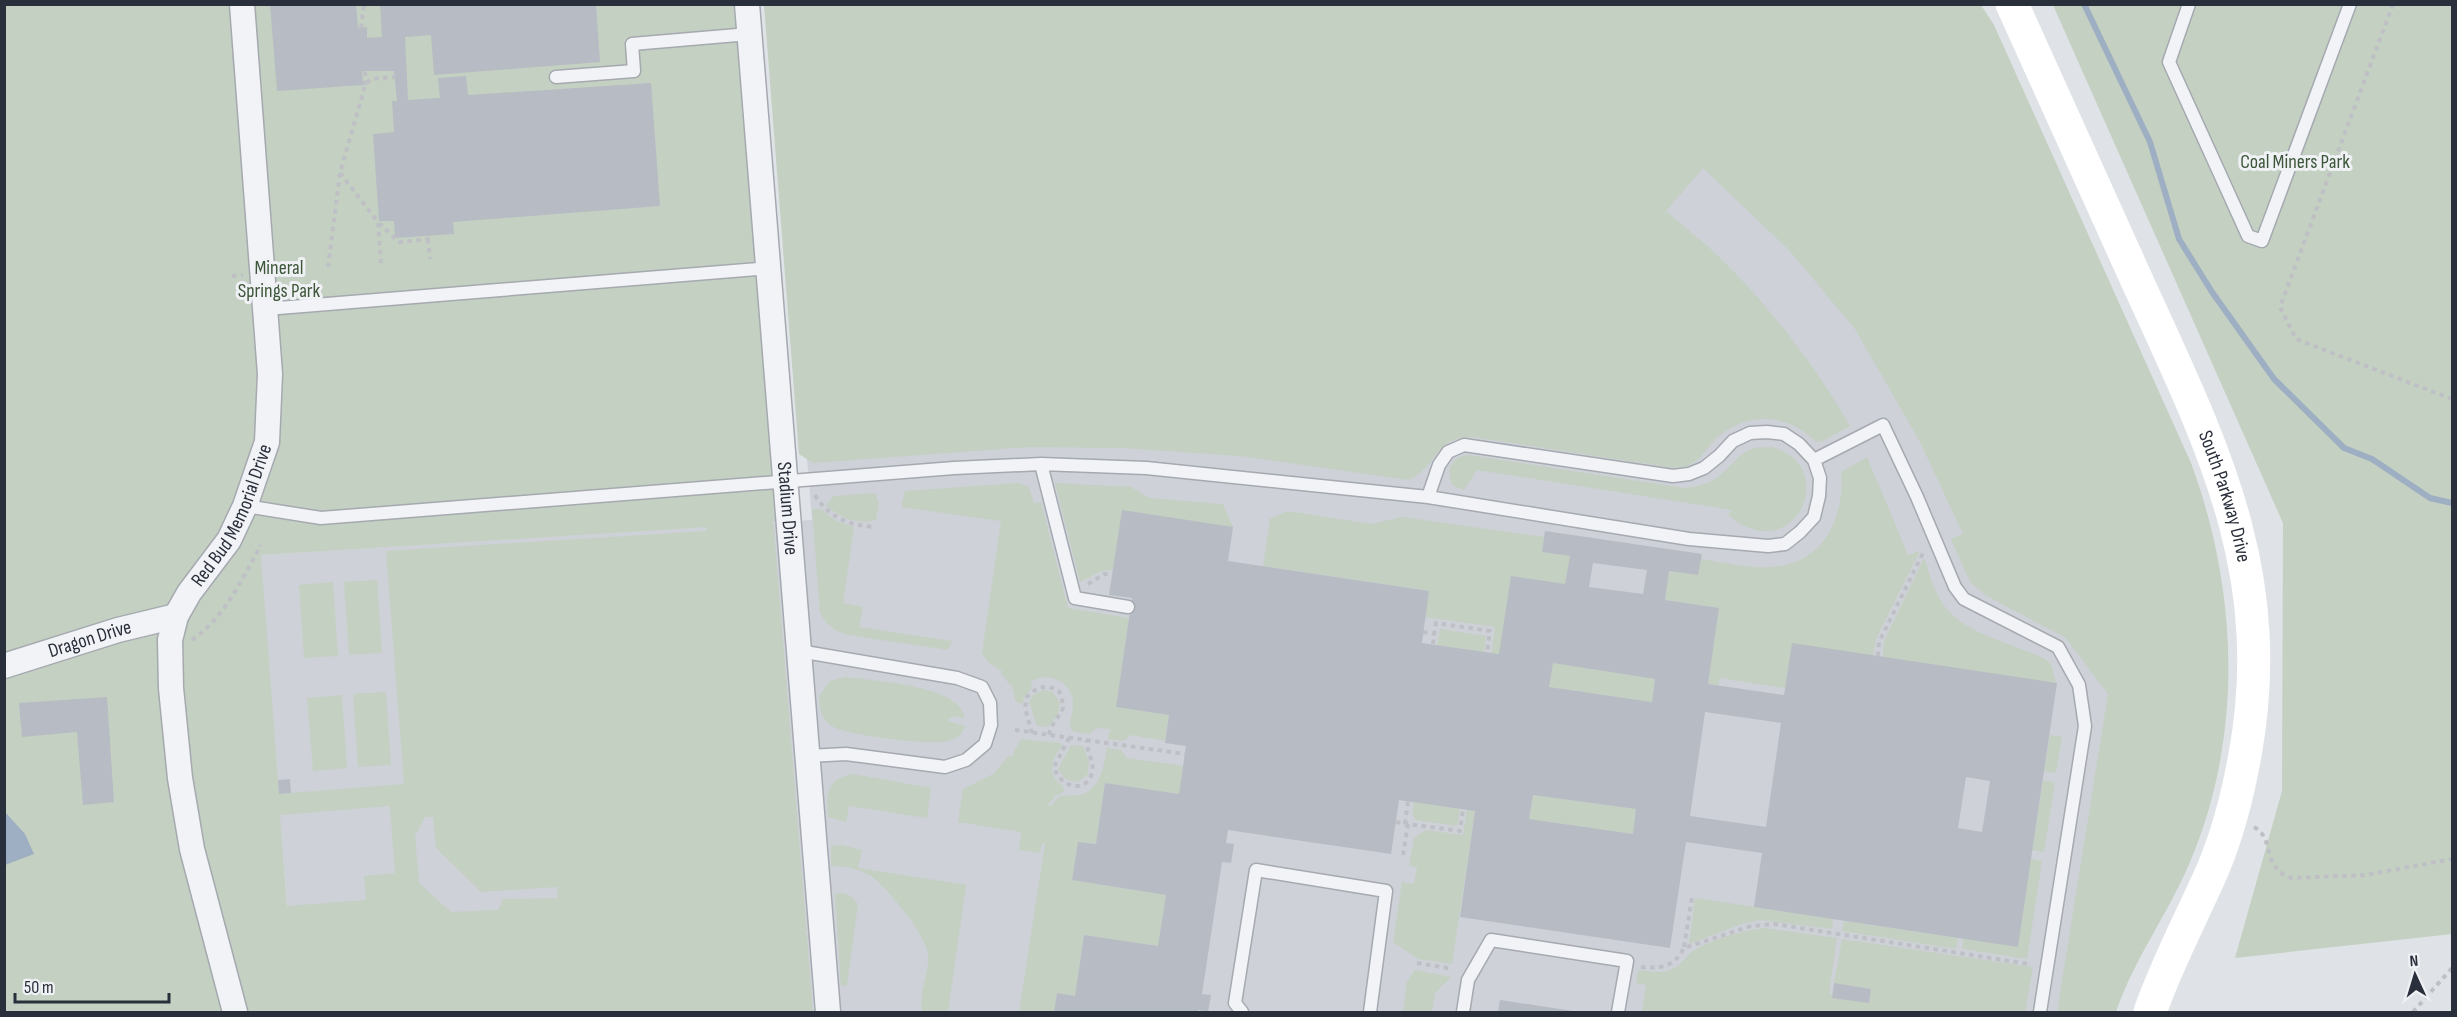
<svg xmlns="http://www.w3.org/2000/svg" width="2457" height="1017" viewBox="0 0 2457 1017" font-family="'Sofia Sans Condensed',sans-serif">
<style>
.built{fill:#ced1d8}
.green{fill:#c4d0c1;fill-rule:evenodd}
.water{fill:#9eaec3}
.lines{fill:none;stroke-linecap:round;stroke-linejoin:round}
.stream{stroke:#9eaec3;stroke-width:6}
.building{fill:#b7bbc3;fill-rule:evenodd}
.lane-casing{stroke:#a5a9b0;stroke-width:15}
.street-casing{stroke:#a5a9b0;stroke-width:27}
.path{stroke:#bec0c6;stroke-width:4;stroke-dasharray:4.5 4.5;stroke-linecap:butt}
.lane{stroke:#f2f3f6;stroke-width:12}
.street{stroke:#f2f3f6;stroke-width:24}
.secondary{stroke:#fff;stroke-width:33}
.labels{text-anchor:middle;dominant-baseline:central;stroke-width:6;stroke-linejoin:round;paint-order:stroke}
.park-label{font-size:20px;fill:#3d5639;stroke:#eff1f5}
.street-label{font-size:20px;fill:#2a2f3c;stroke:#eff1f5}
</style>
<rect width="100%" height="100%" fill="#dfe2e7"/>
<path class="built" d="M770 5H1931L2197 505 2106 1012H296L258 555 812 520Z"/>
<path class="green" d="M4 5H734L776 522H773L774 530 813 1012H5ZM707 527V531L386 551 404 784 279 794 261 555ZM390 806 395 873 364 876 366 900 287 906 280 815ZM425 817H433L436 848 481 892 557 887 558 898 503 899 498 910 451 912 419 883 415 836Z
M764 5H1981L1994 25 2191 463C2238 590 2244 735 2190 862 2168 914 2134 959 2116 1012H2057L2108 694 2066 638 1985 595 1970 582 1951 539 1963 534 1920 442 1855 329 1789 250 1703 168 1666 211C1682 225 1699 238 1715 253 1767 303 1814 363 1850 426L1823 441 1816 442C1789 414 1749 411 1719 436 1709 444 1704 456 1693 463L1687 466 1674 468 1472 437C1434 437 1438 466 1409 480L1240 456 1122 448 1029 447 813 463 799 454Z
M2053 5H2452V934L2235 958 2282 791 2283 523Z
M1771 447C1843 465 1794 571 1728 515L1732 510 1477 470 1464 490 1453 486C1446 471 1449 457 1468 455L1685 488C1697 486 1710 484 1720 475 1740 459 1741 446 1771 447Z
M1867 457 1908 555 1920 551 1876 639 1873 656 1792 644 1785 688 1720 678 1718 685 1708 684 1719 608 1665 600 1669 571 1698 575 1701 559C1726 563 1753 570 1779 566 1826 560 1845 514 1841 472Z
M1019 483 1029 487 1034 503 1041 502 1068 608 1129 618 1116 707 1169 715 1165 741 1131 735 1123 741 1108 739 1110 729 1097 728 1089 734 1072 731C1067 721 1074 713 1073 703 1072 680 1047 671 1030 682L1033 687 1024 697 1023 704 1016 702 1012 685H1010L1001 673 1002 671 989 663 982 653 1001 521 901 507 905 491Z
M1055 483 1131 487 1149 498 1223 504 1233 527 1122 511 1113 570 1102 571 1080 582Z
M875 493 879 504 876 520C857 525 840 518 826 505L834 496Z
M812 509H821L835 520 854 527 843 603 863 607 859 627 952 641 948 650 849 635C835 632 826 625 820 612Z
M1287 511 1372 524 1402 517 1544 537 1542 552 1570 556 1565 584 1499 654 1491 653 1495 627 1425 617 1429 591 1263 566 1270 519Z
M1924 558C1929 572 1933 588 1941 601 1962 635 2012 642 2045 659L2051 664 2056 683 1883 657 1884 641Z
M377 580 382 653 349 655 344 582Z
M333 582 338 656 304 658 299 585Z
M1440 629 1486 636 1484 652 1437 645Z
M1553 663 1655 679 1652 702 1549 687Z
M846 677C874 681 961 685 965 718L953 716 949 718 948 721 965 726C963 734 956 739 948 741 932 746 842 735 830 725 821 717 819 707 819 696L830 681Z
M1043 690 1053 692 1060 703 1058 714 1048 727 1037 726 1029 702 1032 696Z
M386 692 391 765 358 767 353 694Z
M342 695 347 768 313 771 307 698Z
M2050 735 2062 737 2056 773 2044 771Z
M1021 739 1060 743 1063 746C1051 758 1046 775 1063 786L1064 792 1055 796 1048 805 1050 807 1060 796C1067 795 1073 796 1080 795 1101 789 1104 765 1107 748L1121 750 1127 758 1183 766 1179 794 1105 783 1096 844 1078 842 1072 880 1166 895 1158 946 1084 935 1075 996 1057 993 1054 1012H1019L1045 843H1042L1040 853 1019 850 1021 832 958 822 963 789 993 774 1009 756 1013 757V753Z
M1071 745 1083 746 1089 762 1088 774 1078 782 1065 779 1058 769Z
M854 774 931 788 927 818 849 806 846 822 828 817C826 795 826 778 854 774Z
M2043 781 2055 782 2044 852 2032 850Z
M1533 795 1636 809 1633 834 1529 819Z
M1414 802 1460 809 1457 826 1416 820 1412 815Z
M1467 810 1475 811 1452 964 1418 959 1393 942 1402 882 1414 884 1417 867 1409 866 1414 838 1426 830 1463 835Z
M841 845 862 850 858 868 966 885 948 1012H922C918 993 930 973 928 953 925 934 888 888 871 876 860 869 845 866 831 866V846Z
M2031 859 2042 861 2027 959 1962 949 1963 939Z
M843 893 851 896 858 904 847 985 841 986 835 894Z
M1695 898 1833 919 1832 929 1761 920 1742 924 1689 944Z
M1844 921 1958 938 1956 949 1842 931Z
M1764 928 1837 938 1829 994 1833 995V998L1869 1003 1871 989 1834 983 1842 939 2033 967 2025 1012H1642L1646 985 1636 983 1638 970C1652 972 1667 975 1679 965 1687 958 1690 951 1700 947 1719 937 1742 931 1764 928Z
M1415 970 1451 977 1435 993 1432 1012H1403L1407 982Z"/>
<path class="water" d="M5 812 25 834 34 854 5 865Z"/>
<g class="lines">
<path class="stream" d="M2084 4 2150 142 2179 239 2212 292 2274 379 2344 448 2372 459 2430 498 2452 503"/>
</g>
<path class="building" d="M270 4H356L358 28 367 27V38L382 37 380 4H596L600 62 434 75 431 35 405 37 408 100 440 98 438 78 466 76 468 95 651 83 660 206 453 222 454 234 395 238 394 221H379L373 134 394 132 392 101H397L394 71H362L363 85 277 91Z
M1122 510 1233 527 1228 561 1429 591 1422 643 1499 654 1511 576 1565 584 1570 556 1542 552 1545 531 1702 554 1698 575 1669 571 1665 600 1719 608 1708 684 1784 695 1792 643 2057 683 2018 947 1754 907 1762 853 1686 842 1670 948 1460 917 1475 811 1399 800 1391 854 1228 830 1226 843 1234 844 1231 863 1222 862 1202 994 1211 995 1208 1012 1198 1010V1012H1054L1057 993 1075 996 1084 935 1158 946 1166 895 1072 880 1078 842 1096 844 1105 783 1179 794 1186 746 1165 743 1169 715 1116 707 1132 598 1109 595ZM1593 563 1647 570 1643 594 1589 587ZM1553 663 1655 679 1652 702 1549 687ZM1705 712 1781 723 1766 827 1690 816ZM1966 777 1990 781 1982 832 1958 828ZM1533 795 1636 809 1633 834 1529 819Z
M107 697 114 802 83 805 77 732 22 737 19 703Z
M290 779 291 793 279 794 278 780Z
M1834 983 1871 989 1869 1003 1832 998Z
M1500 1000 1573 1011V1012H1498Z"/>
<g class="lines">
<defs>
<path id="lane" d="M2189 4 2169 62 2248 236 2262 241 2350 4
M556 77 634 71 632 44 749 34
M266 309 769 268
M1814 460 1883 425 1917 497 1955 587 1964 599 2058 647 2079 685 2085 726 2040 1012
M1041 464 1075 598 1128 607
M245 506 321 518 954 468 1041 464 1146 468 1428 497 1689 539 1768 546 1785 544 1800 532 1814 517 1819 496 1820 478 1814 460 1799 444 1784 434 1767 432 1750 433 1733 441 1719 456 1704 468 1689 474 1673 476 1464 445 1448 452 1439 465 1428 497
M799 651 957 678 982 687 990 703 991 725 985 744 966 760 945 767 846 754 808 756
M1242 1012 1235 1003 1256 870 1386 891 1370 1012
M1463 1012 1468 980 1491 940 1627 961 1618 1012"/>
<g id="street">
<path id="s1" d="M747 4 828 1012"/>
<path id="s2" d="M4 666 118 630 176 616"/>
<path id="s3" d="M235 1012 192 849 180 778 171 688 170 640 176 616 189 593 229 540 245 506 267 442 270 374 242 4"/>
</g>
</defs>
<use href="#lane" class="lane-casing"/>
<use href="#street" class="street-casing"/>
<path class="path" d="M2393 4 2280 307 2296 339 2452 399
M361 28 364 4
M365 85V71
M340 173 378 222 381 263
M379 223 399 242 428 239V236
M428 239 430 259
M328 267 340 173 365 86 370 79 395 77
M232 276 243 275
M815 495C829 518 849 525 875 527
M1088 584 1104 574H1112
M1423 632 1435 634
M192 640C225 617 242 579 261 545
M1433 644 1436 623 1490 631 1487 653
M1878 656 1879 642 1923 553
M1015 730 1185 754
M1032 733 1025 708 1027 697C1037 686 1046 684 1059 691L1064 706C1060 717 1051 723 1049 735
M1069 738 1054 767C1060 788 1086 794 1092 773 1095 762 1086 752 1087 740
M1396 822 1407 824
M1405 824 1408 801
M2254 827C2276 839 2261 869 2292 878L2366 875 2452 859
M1403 855 1408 824 1460 831 1463 809
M1684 947 1692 897
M1417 963 1452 969
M1641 967C1661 969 1674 967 1684 948L1751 926 1775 924 2029 964
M2413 1012 2452 968"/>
<use href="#lane" class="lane"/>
<use href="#street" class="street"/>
<path class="secondary" id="s4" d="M2012 4C2054 98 2097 191 2139 285 2212 445 2278 572 2245 755 2238 794 2228 833 2213 869 2192 917 2167 963 2150 1012"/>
</g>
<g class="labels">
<g class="park-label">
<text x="2295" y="162">Coal Miners Park</text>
<text x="279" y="268">Mineral<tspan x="279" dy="23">Springs Park</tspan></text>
</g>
<g class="street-label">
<text stroke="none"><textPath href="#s4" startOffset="537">South Parkway Drive</textPath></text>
<text stroke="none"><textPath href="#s1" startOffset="506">Stadium Drive</textPath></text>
<text stroke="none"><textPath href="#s3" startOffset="520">Red Bud Memorial Drive</textPath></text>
<text stroke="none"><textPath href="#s2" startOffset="90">Dragon Drive</textPath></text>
</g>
</g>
<rect width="2457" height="1017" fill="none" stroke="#2a2f3c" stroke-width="12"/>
<g transform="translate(2415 975) rotate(356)" stroke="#eff1f5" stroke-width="4.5" paint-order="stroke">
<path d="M0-4.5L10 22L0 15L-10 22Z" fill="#2a2f3c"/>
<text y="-9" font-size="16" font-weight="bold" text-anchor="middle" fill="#2a2f3c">N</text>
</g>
<path d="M15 993v9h154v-9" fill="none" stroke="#2a2f3c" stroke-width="3"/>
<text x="24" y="993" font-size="18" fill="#2a2f3c" stroke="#eff1f5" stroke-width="4.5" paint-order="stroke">50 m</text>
</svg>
